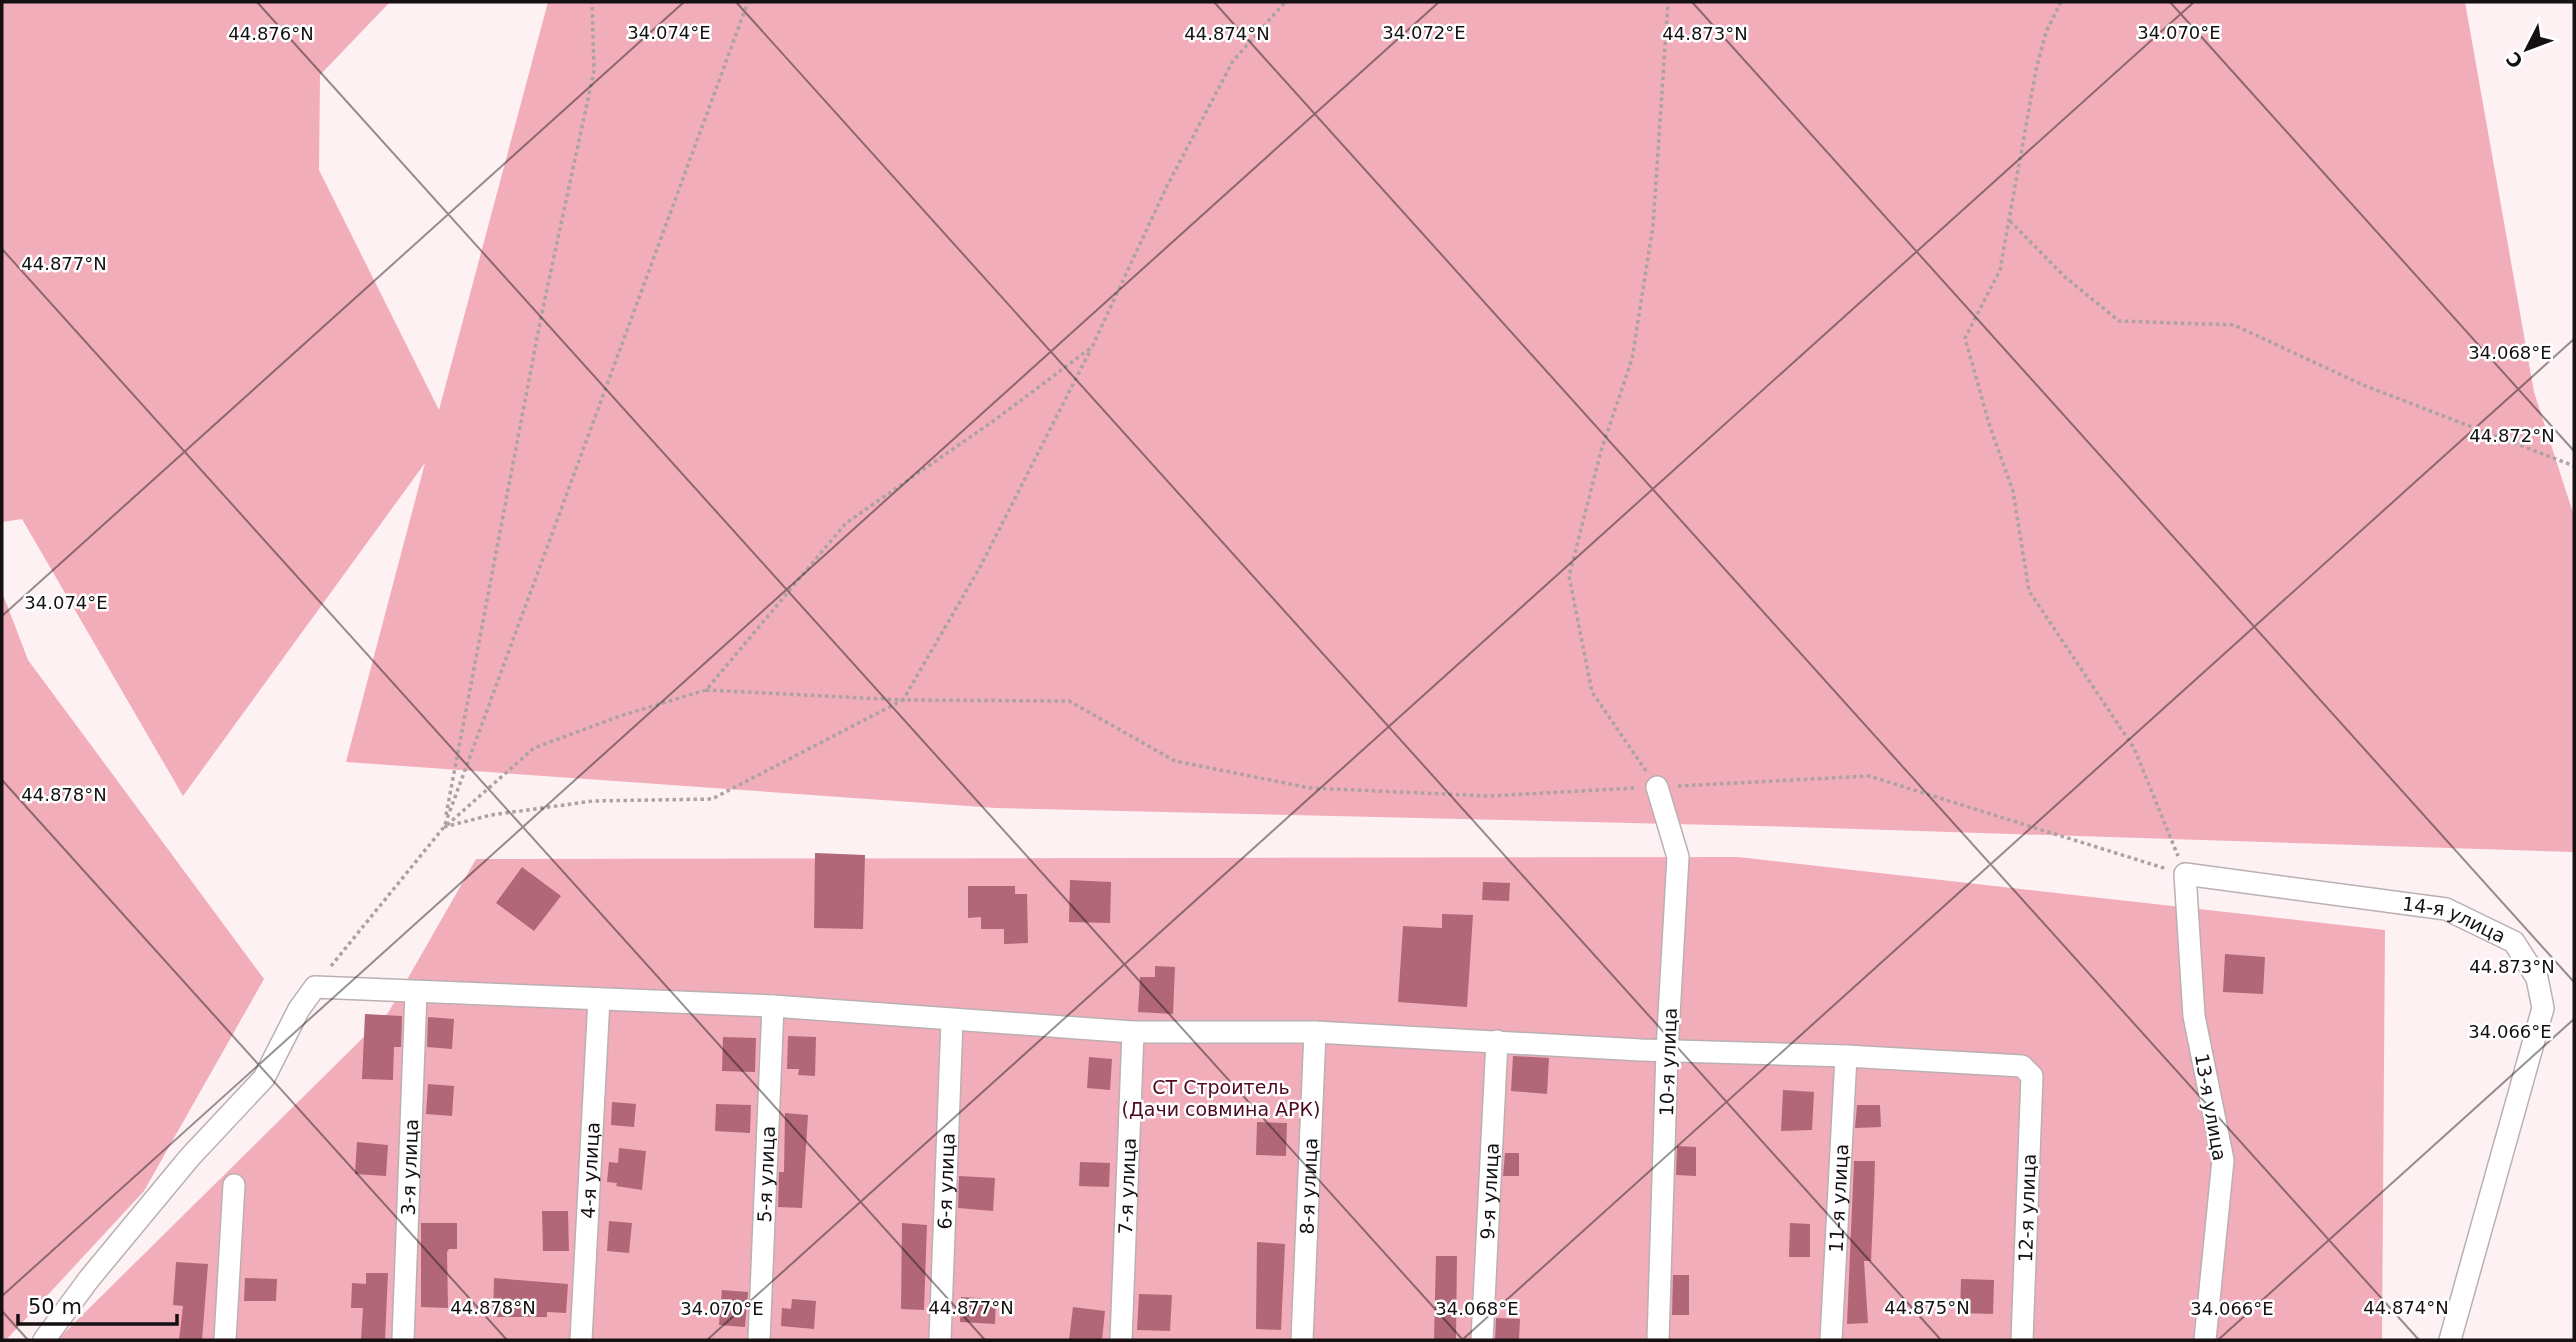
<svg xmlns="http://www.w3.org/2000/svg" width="2576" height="1342" viewBox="0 0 2576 1342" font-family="'DejaVu Sans',sans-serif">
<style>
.green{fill:#f2adba}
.building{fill:#b16777}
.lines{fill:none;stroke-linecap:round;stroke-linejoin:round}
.street-casing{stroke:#bbafb1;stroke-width:24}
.path{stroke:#aba2a3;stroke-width:3.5;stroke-dasharray:3.5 3.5;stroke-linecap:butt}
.street{stroke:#fff;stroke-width:21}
.ticks{fill:none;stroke:#151112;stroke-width:2;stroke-opacity:0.45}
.labels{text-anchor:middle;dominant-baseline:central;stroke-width:5;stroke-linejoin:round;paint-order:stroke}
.street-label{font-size:19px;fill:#151112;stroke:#fff}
.park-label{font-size:19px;fill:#4e0821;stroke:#fff}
.ticks-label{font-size:18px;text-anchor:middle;fill:#151112;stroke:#fff;stroke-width:5;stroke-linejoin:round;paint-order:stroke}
</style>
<rect width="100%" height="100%" fill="#fdf1f3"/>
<path class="green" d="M2 2H390L320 75 319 170 439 410 548 2H2465L2534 392 2574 516V852L1796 827 996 808 346 762 425 463 183 796 22 519 2 522Z
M2 592 28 660 264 979 144 1191 6 1340H2Z
M1738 857 2385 930 2382 1340H57L388 1013 476 859Z"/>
<path class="building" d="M815 853 865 855 863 929 814 928Z
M522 867 561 896 534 931 496 903Z
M1070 880 1111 882 1110 923 1069 922Z
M1483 882 1510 883 1509 901 1482 900Z
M968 886H1015V894H1027L1028 943 1004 944V929H981V917L968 918Z
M1442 914 1473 915 1467 1007 1398 1002 1403 926 1442 928Z
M2225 954 2265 957 2263 994 2223 992Z
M1155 966 1175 967 1173 1014 1138 1012 1140 977H1155Z
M365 1014 402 1016 401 1047H394L393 1080 362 1079Z
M428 1017 454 1019 452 1049 427 1047Z
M788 1036 816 1037 815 1076 798 1075 799 1069H787Z
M723 1037 756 1038 755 1072 722 1071Z
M1513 1056 1549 1058 1547 1094 1511 1091Z
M1089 1057 1112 1059 1110 1090 1087 1088Z
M428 1084 454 1086 452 1116 426 1114Z
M1783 1090 1814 1092 1812 1130 1781 1131Z
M612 1102 636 1104 634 1127 611 1125Z
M716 1104 751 1105 750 1133 715 1131Z
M1857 1105H1880L1881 1127 1855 1128Z
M785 1113 808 1115 802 1208 778 1207 779 1172H784Z
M1257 1122 1287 1123 1286 1156 1256 1155Z
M357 1142 388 1145 386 1176 355 1174Z
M1677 1146 1696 1147V1176L1676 1175Z
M619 1148 646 1151 642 1190 616 1186 617 1183 607 1182 609 1162 618 1163Z
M1505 1153H1519V1176H1503Z
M1854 1161H1875L1874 1194 1871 1261H1864L1868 1323 1847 1324Z
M1080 1162 1110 1163 1109 1187 1079 1186Z
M959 1176 995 1178 993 1211 958 1208Z
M542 1211H568L569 1251H543Z
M609 1221 632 1223 629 1253 607 1251Z
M421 1223H457V1249H449L447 1252 448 1308 421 1307Z
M902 1223 927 1225 924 1310 901 1309Z
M1790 1223 1810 1224V1257H1789Z
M1257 1242 1285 1244 1281 1330 1256 1329Z
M1436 1256H1457L1456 1340H1434Z
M176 1262 208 1264 202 1340H179L183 1306 173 1305Z
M366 1273H388L385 1340H361L363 1308H351L352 1283 366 1284Z
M1673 1275H1689V1315H1672Z
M245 1278 277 1279 276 1301H244Z
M494 1278 568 1284 566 1313 547 1312V1317H493Z
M1961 1279 1994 1280 1993 1314 1960 1313Z
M722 1290 748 1292 745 1327 719 1325Z
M1139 1294 1172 1295 1170 1331 1137 1330Z
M961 1297 996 1299 995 1324 960 1322Z
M792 1299 816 1301 814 1329 781 1326 782 1308 791 1309Z
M1073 1307 1105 1311 1102 1340H1069Z
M1496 1318 1520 1319 1519 1340H1495Z"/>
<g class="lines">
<defs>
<g id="street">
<path d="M1657 787 1678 857 1667 1051 1658 1340"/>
<path d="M44 1340 89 1279 190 1157 264 1078 299 1009 315 987 773 1006 1133 1032H1315L1641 1050 1846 1056 2022 1066 2032 1076 2022 1340"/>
<path d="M225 1340 234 1185"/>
<path id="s1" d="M403 1340 416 992"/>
<path id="s2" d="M581 1340 599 999"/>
<path id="s3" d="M759 1340 773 1006"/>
<path id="s4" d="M940 1340 952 1020"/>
<path id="s5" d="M1121 1340 1133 1032"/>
<path id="s6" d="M1302 1340 1315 1032"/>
<path id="s7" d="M1482 1340 1497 1041"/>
<path id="s8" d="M1831 1340 1846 1056"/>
<path id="s9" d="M2205 1340 2223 1160 2194 1016 2185 874 2446 909 2514 942 2537 978 2543 1008 2450 1340"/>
</g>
</defs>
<use href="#street" class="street-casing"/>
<path class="path" d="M2061 2 2046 32 2036 70 2000 270 1965 338 1990 427 2013 491 2029 591 2134 748 2178 856
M2010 221 2065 277 2119 321 2234 325 2363 385 2574 466
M706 690 903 700 980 567 1091 349
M1646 771 1592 692 1569 576 1601 451 1632 359 1653 226 1668 2
M1678 786 1869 776 2167 869
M446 815 541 317 594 71 592 2
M447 825 534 748 620 716 706 690 846 523 992 422 1092 347 1167 186 1233 61 1285 2
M444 827 491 815 593 801 712 799 903 700 1069 701 1175 761 1310 788 1488 796 1636 788
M331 966 444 827 748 2"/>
<use href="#street" class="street"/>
</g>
<path class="ticks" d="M257 2 1463 1340M736 2 1941 1340M1214 2 2419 1340M1692 2 2574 982M2170 2 2574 451M2 249 985 1340M2 616 684 2M2 780 507 1340M2 1296 1439 2M2 1311 28 1340M707 1340 2194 2M1462 1340 2574 339M2218 1340 2574 1019"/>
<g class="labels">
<g class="street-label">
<text stroke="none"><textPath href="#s9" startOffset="744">14-я улица</textPath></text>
<text transform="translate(1668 1062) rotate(-88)">10-я улица</text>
<text transform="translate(2211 1107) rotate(80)">13-я улица</text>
<text stroke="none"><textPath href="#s1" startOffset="173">3-я улица</textPath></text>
<text stroke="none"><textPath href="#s2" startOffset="170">4-я улица</textPath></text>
<text stroke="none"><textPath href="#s3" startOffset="166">5-я улица</textPath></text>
<text stroke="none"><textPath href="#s4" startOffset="159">6-я улица</textPath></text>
<text stroke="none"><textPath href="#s5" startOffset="154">7-я улица</textPath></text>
<text stroke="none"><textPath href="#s6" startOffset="154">8-я улица</textPath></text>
<text stroke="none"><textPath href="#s7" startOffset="149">9-я улица</textPath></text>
<text stroke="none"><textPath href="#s8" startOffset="142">11-я улица</textPath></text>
<text transform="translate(2027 1208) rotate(-88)">12-я улица</text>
</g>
<g class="park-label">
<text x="1221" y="1087">СТ Строитель<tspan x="1221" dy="22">(Дачи совмина АРК)</tspan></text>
</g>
</g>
<g class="ticks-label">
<text x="669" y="39">34.074°E</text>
<text x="1424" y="39">34.072°E</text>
<text x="2179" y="39">34.070°E</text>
<text x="271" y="40">44.876°N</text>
<text x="1227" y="40">44.874°N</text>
<text x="1705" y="40">44.873°N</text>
<text x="64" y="270">44.877°N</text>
<text x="2510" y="359">34.068°E</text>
<text x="2512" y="442">44.872°N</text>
<text x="66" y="609">34.074°E</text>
<text x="64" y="801">44.878°N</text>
<text x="2512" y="973">44.873°N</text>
<text x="2510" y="1038">34.066°E</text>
<text x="493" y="1314">44.878°N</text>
<text x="971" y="1314">44.877°N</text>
<text x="1927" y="1314">44.875°N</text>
<text x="2406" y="1314">44.874°N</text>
<text x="722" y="1315">34.070°E</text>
<text x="1477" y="1315">34.068°E</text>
<text x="2232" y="1315">34.066°E</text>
</g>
<rect width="2576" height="1342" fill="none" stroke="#151112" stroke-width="7"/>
<g transform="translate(2527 49) rotate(228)" stroke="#ffffff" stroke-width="5" paint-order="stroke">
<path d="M0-5L12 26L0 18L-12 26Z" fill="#151112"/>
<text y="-10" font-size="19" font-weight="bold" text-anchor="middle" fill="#151112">С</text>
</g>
<path d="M18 1314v10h159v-10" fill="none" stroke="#151112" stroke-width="3.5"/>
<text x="28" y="1314" font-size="21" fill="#151112" stroke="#ffffff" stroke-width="5" paint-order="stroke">50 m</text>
</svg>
